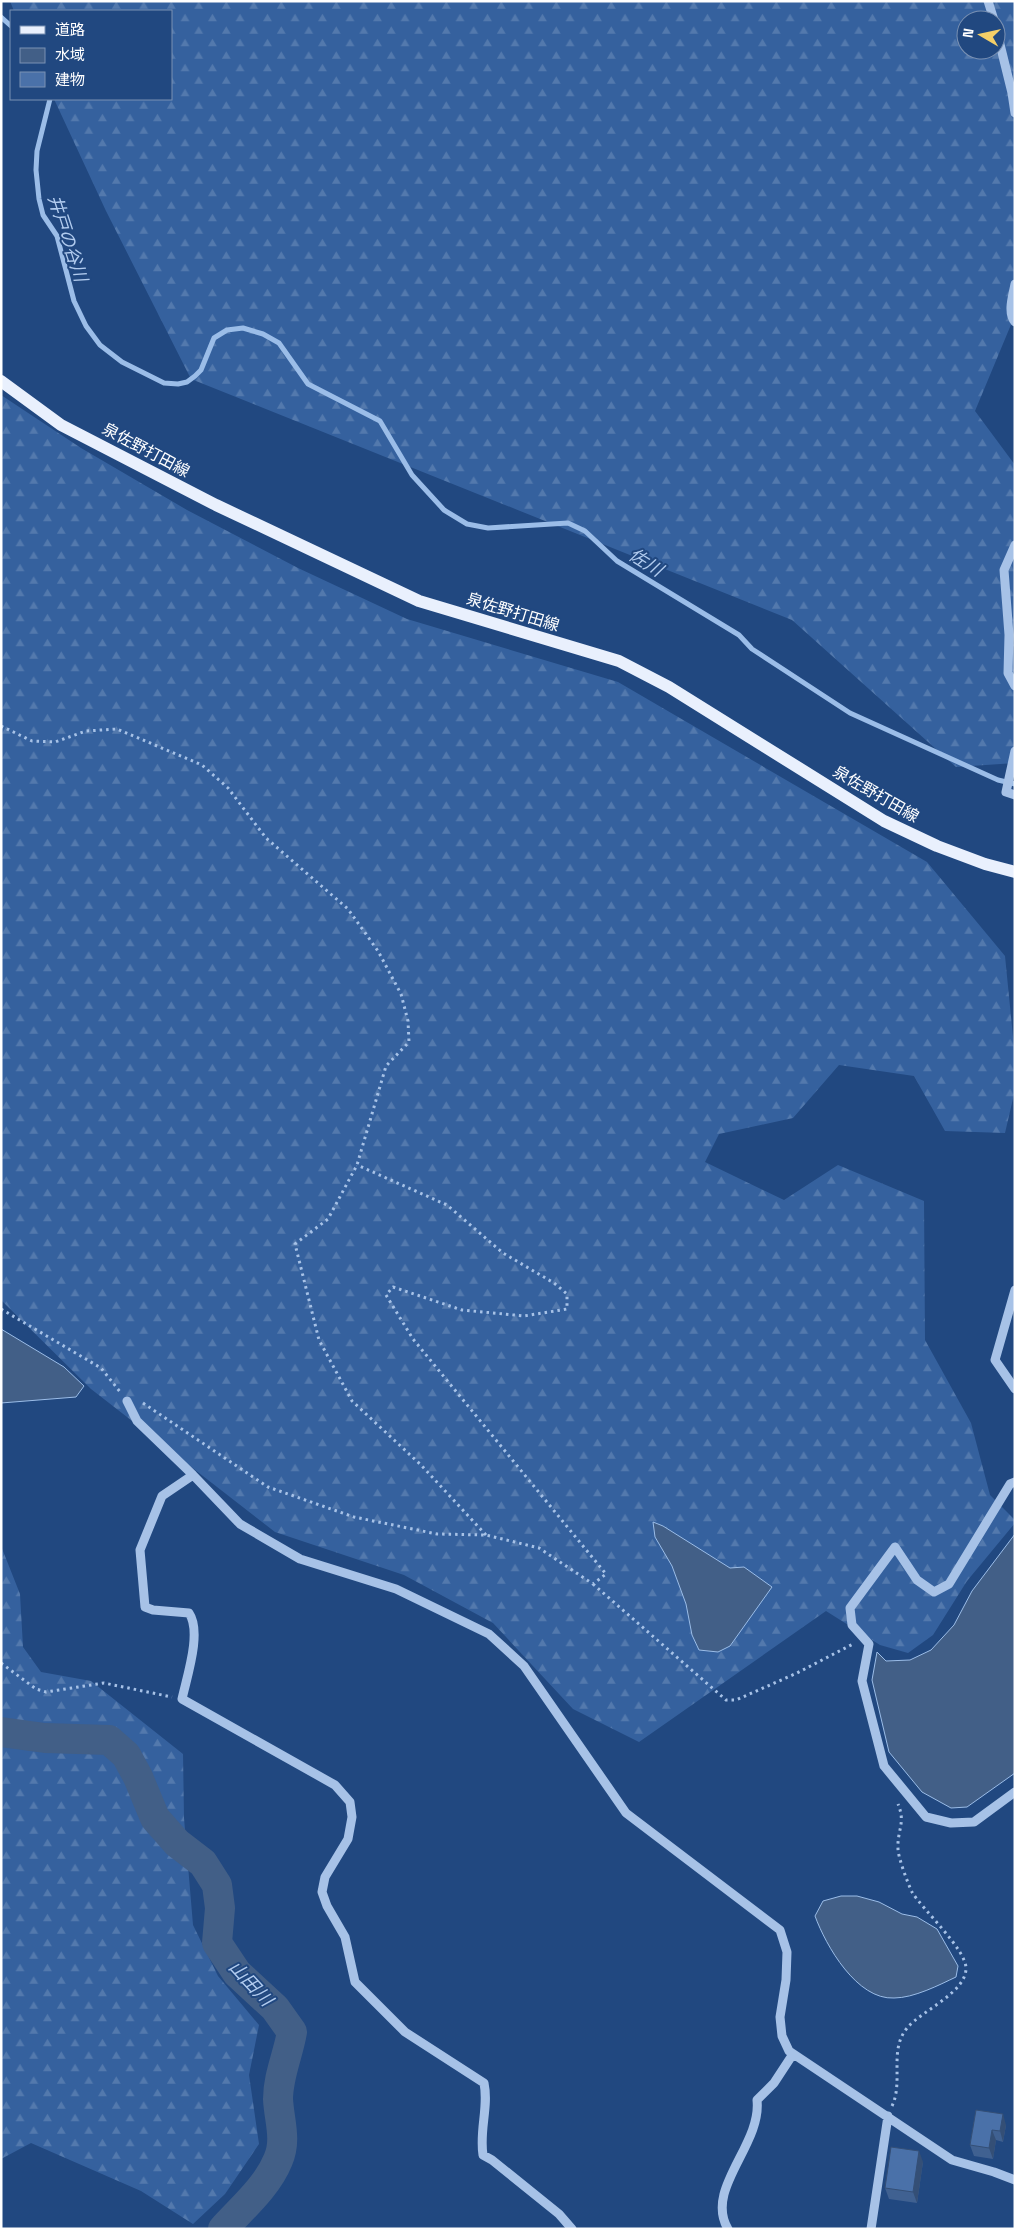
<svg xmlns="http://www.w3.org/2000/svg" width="1016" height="2230" viewBox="0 0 1016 2230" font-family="'Space Grotesk','Noto Sans JP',sans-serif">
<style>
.forest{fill:url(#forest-firs);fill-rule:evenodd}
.water{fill:#425f87;stroke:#9bbde8}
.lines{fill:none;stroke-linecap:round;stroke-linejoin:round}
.stream{stroke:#9bbde8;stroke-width:5}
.river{stroke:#425f87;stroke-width:30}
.path{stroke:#a7c2e7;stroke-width:3;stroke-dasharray:2.5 4;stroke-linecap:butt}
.minor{stroke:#a7c2e7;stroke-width:9}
.major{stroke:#e9f0fd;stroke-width:12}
.wall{fill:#406191}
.shaded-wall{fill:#344f76}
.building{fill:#4a71a9;stroke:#344f76}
.labels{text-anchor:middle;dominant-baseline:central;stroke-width:4;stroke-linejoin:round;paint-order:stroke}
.street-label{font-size:16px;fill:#fff;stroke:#214880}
.water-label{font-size:18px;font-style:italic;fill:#b2ccef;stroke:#214880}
</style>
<defs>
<pattern id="forest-firs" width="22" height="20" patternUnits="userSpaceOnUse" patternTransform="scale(1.25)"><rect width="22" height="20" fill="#35619e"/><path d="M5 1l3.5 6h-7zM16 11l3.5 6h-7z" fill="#5379ad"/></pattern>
</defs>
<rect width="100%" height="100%" fill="#214880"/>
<path class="forest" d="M10 1H1015V315L975 411 1015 465V763L956 767 792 620 191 379 106 211 54 99H171V11H14ZM966 20H996V50H966Z
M1 395 81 448 187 510 298 568 407 619 618 682 927 862 1005 956 1015 1057V1090L1005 1133 945 1131 914 1076 839 1065 793 1118 719 1134 705 1162 784 1200 838 1165 924 1201 925 1340 971 1423 990 1495 1015 1520V1523L967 1581 933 1635 908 1653 880 1645 826 1611 639 1742 573 1709 493 1623 404 1575 275 1532 91 1389 1 1300Z
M1 1546 20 1594 23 1647 41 1672 91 1681 183 1754 184 1818 193 1925 218 1976 259 2025 249 2075 259 2144 225 2194 193 2224 141 2191 31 2143 1 2159Z"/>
<path class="water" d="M1 1329 64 1367 84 1386 76 1397 1 1403Z
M653 1522 663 1526 730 1568 744 1567 772 1587 730 1646 718 1652 699 1650 692 1635 686 1604 672 1566 655 1537Z
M1015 1534V1773L967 1807 951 1808 922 1792 889 1752 872 1680 877 1652 886 1661 910 1660 931 1650 954 1625 972 1591Z
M841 1896H857L879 1902 902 1914 917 1917 937 1929 958 1966 956 1977C939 1985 914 1998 894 1998 857 2000 826 1946 815 1916L823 1901Z"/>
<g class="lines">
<path class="stream" d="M1 17 11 26
M50 99 37 151 36 170 39 199 43 215 57 236 74 301 86 326 100 345 122 362 164 383 178 384 187 382 195 376 201 370 214 338 227 330 243 328 263 334 279 343 308 384 380 421 412 475 444 510 467 524 488 528 568 523 585 531 617 561 739 635 752 649 850 713 998 780 1015 784"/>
<path class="river" d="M1 1732 45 1738 109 1740 126 1755 138 1777 155 1818 177 1843 203 1863 217 1885 220 1908 217 1943 237 1973 275 2008 292 2032C288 2055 278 2076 278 2099 279 2120 287 2140 278 2160 267 2187 242 2208 223 2229"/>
<path class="path" d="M1 726 32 741 55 742 86 731 117 729 202 765 228 788 266 838 348 909 378 951 401 994 408 1021 409 1042 386 1066 357 1165 328 1219 295 1244 319 1340 352 1401 421 1465 486 1535
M1 1309 101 1368 121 1393
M143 1403 268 1487 354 1517 437 1534 486 1535 539 1548 593 1584 606 1574 413 1339 386 1295 393 1287 462 1310 524 1316 567 1309V1294L554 1283 503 1253 447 1205 357 1165
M593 1584 726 1700H736L797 1673 853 1644
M1 1663 36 1689 46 1692 104 1683 172 1697
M892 2106C904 2081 888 2049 908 2027 923 2010 965 1993 966 1969 967 1950 922 1909 912 1892 908 1884 898 1857 898 1849 897 1830 906 1823 898 1804"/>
<path class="minor" d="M988 1 994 20
M996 28 1012 93 1015 113
M1015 284C1013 295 1007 313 1015 322
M1015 545 1004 570 1009 635 1008 673 1015 686
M1015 751 1006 792 1015 795
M1015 1290 995 1360 1015 1389
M127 1401 137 1421 193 1475 240 1524 300 1559 396 1589 489 1634 524 1666 626 1813 780 1930 787 1952 786 1980 780 2017 782 2036 789 2051 952 2160 994 2172 1015 2180
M193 1475 162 1496 140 1550 145 1607 153 1610 189 1613C202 1632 187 1676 182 1699L335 1785 350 1802 352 1817 348 1839 325 1877 322 1892 327 1906 345 1937 355 1982 405 2032 484 2083C489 2107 479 2130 483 2155L492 2160 559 2214 572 2229
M1015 1482 1010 1484 949 1584 934 1592 917 1580 895 1547 850 1608 852 1625 869 1644 862 1681 884 1766 926 1817 951 1823 974 1822 1015 1792
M728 2229C704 2189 762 2145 757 2100L774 2083 793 2054
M871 2229 888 2116"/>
<path class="major" d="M1 381 61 425 216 505 419 601 619 661 669 687 884 821 937 846 985 864 1015 872"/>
</g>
<path class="wall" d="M976 2110 1006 2125 1003 2142 996 2140 993 2159 974 2156 970 2145Z
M923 2162 917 2203 889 2199 885 2188Z"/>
<path class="shaded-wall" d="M1003 2114 1006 2125 1003 2142 1000 2131Z
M992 2130 996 2140 993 2159 989 2148Z
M919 2151 923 2162 917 2203 913 2192Z"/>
<path class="building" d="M976 2110 1003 2114 1000 2131 992 2130 989 2148 970 2145Z
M891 2147 919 2151 913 2192 885 2188Z"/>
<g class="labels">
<g class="street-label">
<text transform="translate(146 450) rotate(28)">泉佐野打田線</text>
<text transform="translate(513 612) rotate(17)">泉佐野打田線</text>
<text transform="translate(876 794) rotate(30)">泉佐野打田線</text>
</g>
<g class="water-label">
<text transform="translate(68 238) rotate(72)">井戸の谷川</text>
<text transform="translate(646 562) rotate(32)">佐川</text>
<text transform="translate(251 1983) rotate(47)">山田川</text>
</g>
</g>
<rect width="1016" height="2230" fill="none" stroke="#ffffff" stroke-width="5"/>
<rect x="10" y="10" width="162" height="90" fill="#214880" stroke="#7a91b3"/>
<rect x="20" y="26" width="25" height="8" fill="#e9f0fd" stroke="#7a91b3"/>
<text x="55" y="35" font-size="15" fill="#ffffff">道路</text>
<rect x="20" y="48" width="25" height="15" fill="#425f87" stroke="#7a91b3"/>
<text x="55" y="60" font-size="15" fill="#ffffff">水域</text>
<rect x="20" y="72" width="25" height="15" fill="#4a71a9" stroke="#7a91b3"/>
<text x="55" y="85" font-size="15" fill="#ffffff">建物</text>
<g transform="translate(981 35) rotate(279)"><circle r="24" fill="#214880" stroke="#7a91b3"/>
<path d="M0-4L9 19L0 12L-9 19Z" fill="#f4cf68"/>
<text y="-8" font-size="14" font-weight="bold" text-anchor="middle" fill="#ffffff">N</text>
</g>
</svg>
